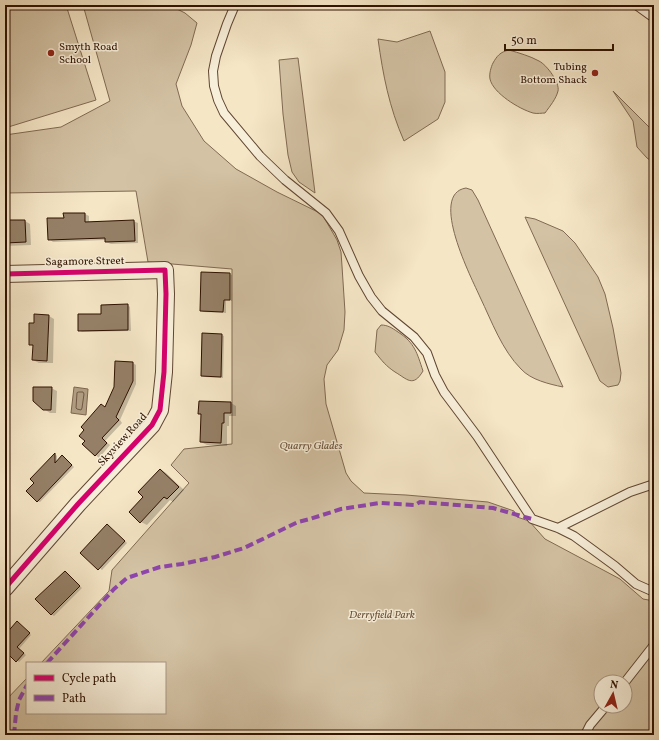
<svg xmlns="http://www.w3.org/2000/svg" width="659" height="740" viewBox="0 0 659 740" font-family="Vollkorn,serif">
<style>
.green{fill:#d3c2a4;stroke:#806a52;fill-rule:evenodd}
.water{fill:#b19e83;stroke:#7d664f}
.shadow{fill:#0003}
.lines{fill:none;stroke-linecap:round;stroke-linejoin:round}
.shore{stroke:#705842;stroke-width:1}
.building{fill:#958067;stroke:#2e1100}
.lane-casing{stroke:#604632;stroke-width:10}
.street-casing{stroke:#604632;stroke-width:18}
.lane{stroke:#f8efda;stroke-width:8}
.street{stroke:#f8efda;stroke-width:16}
.quiet{stroke:#8e44ad;stroke-width:4;stroke-dasharray:8 4;stroke-linecap:butt}
.cycleway-casing{stroke:#f8efda;stroke-width:8}
.cycleway{stroke:#d6006c;stroke-width:5}
.poi-dot{fill:#8f2418;stroke:#f8efda;stroke-width:1.5}
.labels{text-anchor:middle;dominant-baseline:central;stroke-width:3;stroke-linejoin:round;paint-order:stroke}
.poi-label{font-size:11px;fill:#2e1100;stroke:#f8efda;text-anchor:start}
.street-label{font-size:11px;fill:#2e1100;stroke:#f8efda}
.park-label{font-size:11px;font-style:italic;fill:#684f39;stroke:#f8efda}
</style>
<rect width="100%" height="100%" fill="#f5e6c6"/>
<filter id="stains"><feTurbulence type="fractalNoise" baseFrequency=".005" numOctaves="4"/><feColorMatrix values="0 0 0 0 .2 0 0 0 0 .09 0 0 0 0 .02 0 0 0 .5 -.17"/></filter>
<radialGradient id="worn" r=".72"><stop offset=".6" stop-color="#630" stop-opacity="0"/><stop offset="1" stop-color="#630" stop-opacity=".3"/></radialGradient>
<path class="green" d="M5 5H66L96 100 5 128Z
M83 5H169L185 13 197 23 191 45 176 84 182 106 204 141 236 169 277 192 322 214 337 240 341 252 342 266 345 312 344 330 338 350 327 365 324 379 326 404 346 473 351 481 364 493 406 495 488 502 514 511 517 517 529 521 545 539 620 579 643 599 654 601V735H5V701L27 678V713H165V663H41L109 591 112 570 189 483 171 465 184 449 232 444V269L148 262 136 191 5 193V135L61 127 110 101ZM601 682H625V706H601Z
M430 31 445 72V102L438 119 404 141C389 107 383 75 378 39L397 42Z
M509 50C519 53 530 56 539 61 547 65 560 83 558 91 556 99 550 106 545 113 542 113 537 114 533 113 519 109 493 93 490 79 489 74 491 67 493 63 497 56 500 52 509 50Z
M298 58 315 193 299 182 292 172 288 155 283 114 279 60Z
M613 91 654 132V163L647 158 637 147 633 121Z
M466 188 472 190 478 200 563 387C549 384 531 380 521 369 502 350 492 322 480 297 472 279 428 194 466 188Z
M525 217 535 219 563 231 575 243 598 277 605 294 613 328 621 373 620 381 618 385 608 387 600 381Z
M381 325C388 325 392 328 398 332 415 343 417 353 423 371 413 388 407 379 395 372 386 366 382 361 375 352L377 330Z"/>
<path class="water" d="M74 387 88 389 86 415 71 413Z"/>
<path class="shadow" d="M85 214 89 216V223L133 221 138 223V243L111 244 106 242V240L53 242 49 239Z
M5 221H25L30 224 31 245 5 246Z
M230 274 232 275V301L226 300V313L203 312 201 310Z
M128 305 130 307 131 331 82 332 79 330 102 315Z
M49 316 54 319 53 363H39L33 360 34 347 30 344 35 324Z
M222 335 224 336 223 378 205 377 202 376Z
M133 363 136 365V384L120 420 122 423 105 441 110 445 99 458 83 444Z
M51 388 57 391 56 413H50L44 409Z
M231 403 236 406V416H229V426H227V446L207 445 201 442 202 415 199 414Z
M55 454 57 456V462L64 458 74 467 40 502 37 501 35 483 31 479Z
M161 470 166 473 184 490 173 502 170 500 147 525 141 522 144 497Z
M110 527 127 543 102 570 82 553Z
M67 574 82 588 54 616 51 614Z
M20 624 31 635 19 649 26 655 19 662 5 650V636Z"/>
<g class="lines">
<path class="shore" d="M79 392H83L84 394 82 408 81 410 77 409 76 408 77 393Z"/>
</g>
<path class="building" d="M63 213H85V222L134 220 135 241 105 242V238L48 240 47 218H64Z
M5 220H25L26 242 5 243Z
M201 272 230 273V300H224L223 312 200 311Z
M128 304V330L78 331V314H101V305Z
M34 314 49 315 47 361 32 360 33 345H29V323H34Z
M202 333 222 334 221 377 201 376Z
M115 361 133 362V381L116 417 119 420 102 438 107 443 95 456 82 444 85 441 79 436 84 430 81 427 101 404 105 407 114 387Z
M33 387H52L51 410H43L33 401Z
M199 401 231 402V413H224V423H222L221 443 200 442 201 414H198Z
M55 453V463L62 455 72 465 37 502 26 491 34 483 30 479Z
M160 469 179 487 167 499 164 497 140 523 129 512 143 497 138 492Z
M107 524 125 541 98 570 80 553Z
M65 571 80 586 51 615 35 599Z
M17 621 30 633 17 647 24 653 16 662 9 655 5 659V635Z"/>
<g class="lines">
<defs>
<path id="lane" d="M235 5 227 24 216 56 213 71 214 86 218 100 224 113 260 156 285 180 326 213 339 231 359 276 371 297 382 311 414 337 427 353 435 375 444 392 477 436 532 519 558 528 574 536 615 566 636 584 654 592
M636 5 654 18
M558 528 630 492 654 484
M625 682 654 645
M585 735 590 725 606 706"/>
<path id="street" d="M5 274 165 270 166 294 164 372 160 410 152 425 78 504 5 588"/>
</defs>
<use href="#lane" class="lane-casing"/>
<use href="#street" class="street-casing"/>
<use href="#lane" class="lane"/>
<use href="#street" class="street"/>
<path class="quiet" d="M47 663 114 589 127 578 160 567 182 564 215 557 244 548 298 522 310 519 341 509 380 503 415 505 420 502 493 508 532 519
M14 735 16 713 19 700 27 685"/>
<defs>
<path id="cycleway" d="M5 274 165 270 166 294 164 372 160 410 152 425 78 504 5 588"/>
</defs>
<use href="#cycleway" class="cycleway-casing"/>
<use href="#cycleway" class="cycleway"/>
</g>
<g class="poi-dot">
<circle cx="51" cy="53" r="4"/>
<circle cx="595" cy="73" r="4"/>
</g>
<g class="labels">
<g class="poi-label">
<text x="59" y="47">Smyth Road<tspan x="59" dy="13">School</tspan></text>
<text x="587" y="67" text-anchor="end">Tubing<tspan x="587" dy="13">Bottom Shack</tspan></text>
</g>
<g class="street-label">
<text transform="translate(85 262) rotate(-1)">Sagamore Street</text>
<text transform="translate(123 440) rotate(-48)">Skyview Road</text>
</g>
<g class="park-label">
<text x="311" y="446">Quarry Glades</text>
<text x="382" y="615">Derryfield Park</text>
</g>
</g>
<rect width="659" height="740" fill="none" stroke="#f5e6c6" stroke-width="20"/>
<rect x="6" y="6" width="647" height="728" fill="none" stroke="#2e1100" stroke-width="2"/>
<rect x="10" y="10" width="639" height="720" fill="none" stroke="#2e1100"/>
<rect x="26" y="662" width="140" height="52" fill="#f8efda" stroke="#a79683"/>
<rect x="34" y="675" width="20" height="6" fill="#d6006c" stroke="#a79683"/>
<text x="62" y="682" font-size="12" fill="#2e1100">Cycle path</text>
<rect x="34" y="695" width="20" height="6" fill="#8e44ad" stroke="#a79683"/>
<text x="62" y="702" font-size="12" fill="#2e1100">Path</text>
<g transform="translate(613 694) rotate(8)"><circle r="19" fill="#f8efda" stroke="#a79683"/>
<path d="M0-3L7 15L0 10L-7 15Z" fill="#8f2418"/>
<text y="-6" font-size="11" font-weight="bold" text-anchor="middle" fill="#2e1100">N</text>
</g>
<path d="M505 44v6h108v-6" fill="none" stroke="#2e1100" stroke-width="2"/>
<text x="511" y="44" font-size="12" fill="#2e1100" stroke="#f8efda" stroke-width="3" paint-order="stroke">50 m</text>
<rect width="100%" height="100%" filter="url(#stains)"/>
<rect width="100%" height="100%" fill="url(#worn)"/>
</svg>
